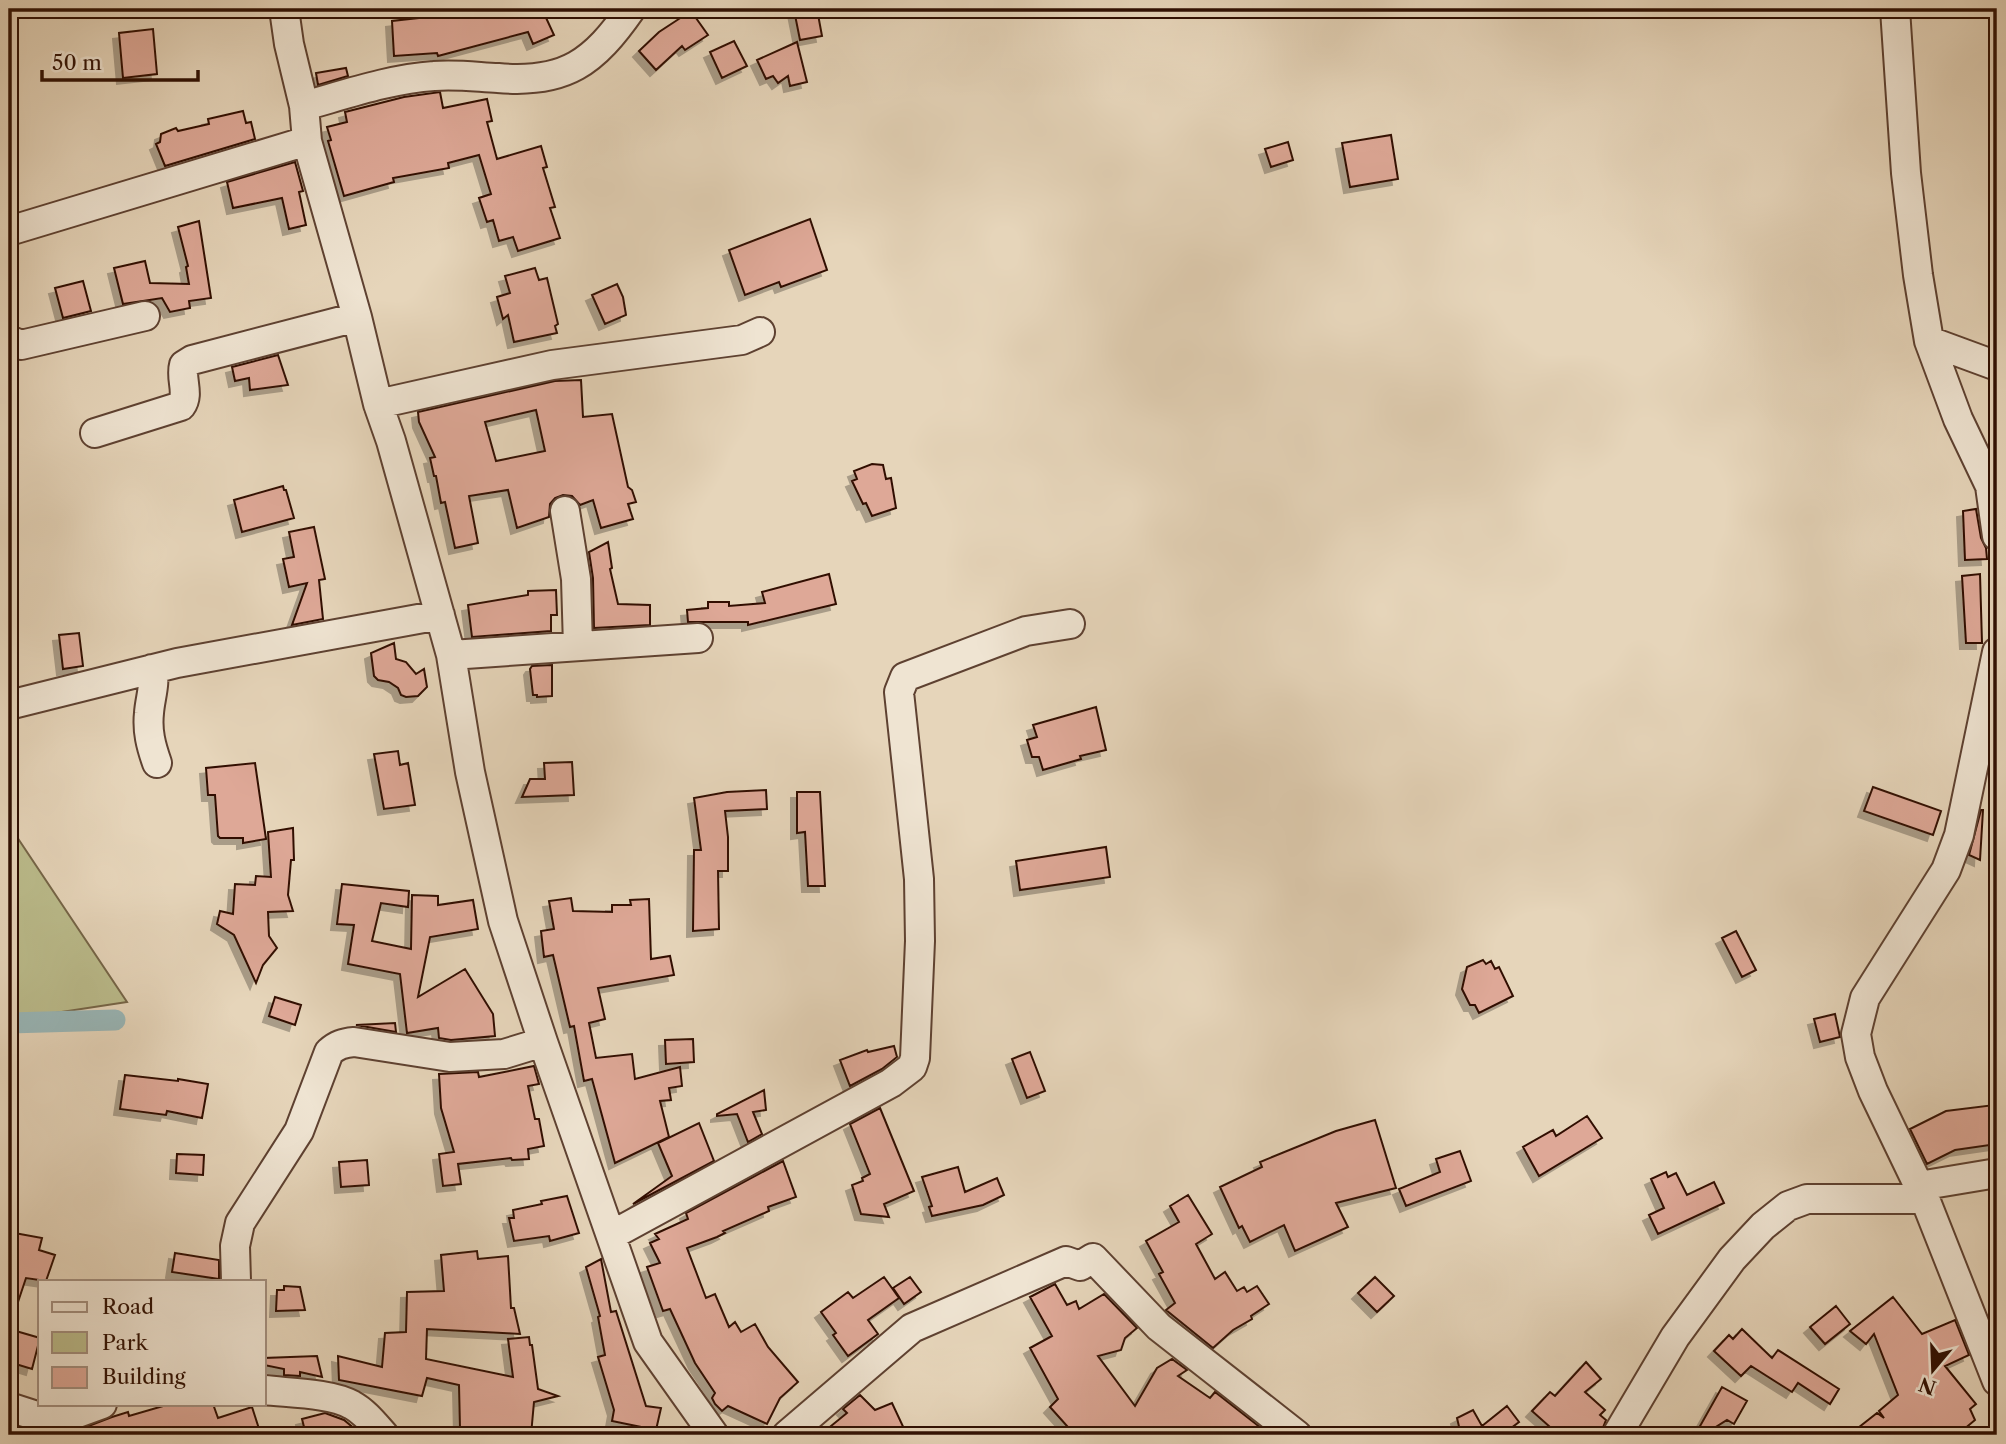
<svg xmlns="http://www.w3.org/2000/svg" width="2006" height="1444" viewBox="0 0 2006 1444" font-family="'Libre Caslon Text',serif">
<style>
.green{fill:#bbbc8c;stroke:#766648;stroke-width:2}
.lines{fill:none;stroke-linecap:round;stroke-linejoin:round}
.canal{stroke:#99b7b8;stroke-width:21}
.building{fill:#dea897;stroke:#301003;stroke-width:2;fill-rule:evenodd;filter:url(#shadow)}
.minor-casing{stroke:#5e4131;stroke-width:32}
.minor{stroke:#efe4d2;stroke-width:28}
</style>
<defs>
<filter id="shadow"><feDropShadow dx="-6" dy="6" stdDeviation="0" flood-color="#0004"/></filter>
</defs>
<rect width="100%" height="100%" fill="#e6d5ba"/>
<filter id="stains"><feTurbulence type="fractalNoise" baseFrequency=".00286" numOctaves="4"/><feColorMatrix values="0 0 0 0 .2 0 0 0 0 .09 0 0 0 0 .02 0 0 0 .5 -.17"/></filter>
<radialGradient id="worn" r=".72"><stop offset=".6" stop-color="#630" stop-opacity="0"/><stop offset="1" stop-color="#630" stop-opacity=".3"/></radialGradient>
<path class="green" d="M9 825 127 1002 9 1020Z"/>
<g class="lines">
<path class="canal" d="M9 1023 115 1020"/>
</g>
<path class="building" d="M426 9H542L554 35 533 44 528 32 438 56 437 53 394 56 392 21 427 17Z
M804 9H817L822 36 800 40 794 10Z
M691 11 708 35 685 50 682 46 656 70 639 51 659 32Z
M153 29 157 74 123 78 119 33Z
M734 41 747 66 722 78 710 52Z
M797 42 807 82 790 86 788 76 778 83 773 76 766 79 757 60Z
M346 68 348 76 318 85 316 73Z
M440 92 443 108 487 99 492 121 487 122 497 159 541 146 547 167 543 168 555 207 550 208 560 238 518 251 513 237 499 241 493 220 487 222 479 198 491 194 479 155 448 163 449 168 393 178 394 182 344 196 328 141 331 140 327 127 347 122 345 112 404 97Z
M243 111 246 123 251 122 255 139 165 166 156 144 160 142 161 134 176 128 178 131 209 124 208 119Z
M1391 135 1398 179 1350 187 1342 143Z
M1288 142 1293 160 1271 167 1265 149Z
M295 162 303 191 299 192 306 225 289 229 282 198 233 208 227 182Z
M810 219 827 270 781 287 779 282 745 295 729 250Z
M199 221 211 298 189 301 190 308 170 312 162 298 123 304 114 268 145 261 150 283 189 284 186 267 188 266 178 227Z
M535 268 539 280 547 278 558 324 555 326 557 333 514 342 508 315 503 319 497 297 510 293 505 276Z
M83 281 91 311 63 318 55 288Z
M617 284 623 297 626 315 605 324 592 295Z
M278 355 288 385 250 390 249 378 235 381 232 367Z
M581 380 583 417 612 414 628 487 632 490 636 502 628 504 633 519 601 528 593 500 580 505 572 496 563 495 555 498 550 504 549 517 517 528 508 490 469 496 478 543 455 548 445 502 441 503 436 476H434L430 458 435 457 419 422 418 412 555 381ZM536 410 545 451 496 461 485 422Z
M872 464 883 465 886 479 891 478 896 508 872 516 866 503 863 504 852 481 857 479 854 471Z
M283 486 284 490H286L294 518 242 532 234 500Z
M1976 509 1981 538 1986 548 1987 559 1965 560 1963 511Z
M314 527 325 579 319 580 323 619 292 625 307 583 289 587 283 559 294 557 289 532Z
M608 542 612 568 610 569 618 604 650 605V625L594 628 593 578 589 552Z
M829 574 836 604 748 625V622H688L687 610 708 608V602H729V606L765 603 762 592Z
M1980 574 1982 643H1966L1962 576Z
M556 590 557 615H551V631L472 637 468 605 528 595V591Z
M79 633 83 666 63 669 59 635Z
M394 643 396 659 406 662 416 674 424 669 427 687 418 696 406 697 401 695 398 688 389 682 378 680 374 676 371 653Z
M552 665V696L537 697V695H533L530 669 532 666Z
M1096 707 1106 750 1080 756 1081 759 1043 770 1039 757H1032L1027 740 1037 737 1033 725Z
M398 751 400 765 408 763 415 805 384 809 374 754Z
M572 762 574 795 522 797 530 779H545L544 763Z
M255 763 266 839 243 843V838H220L218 836 215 795H208L206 768Z
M1873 787 1941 811 1933 835 1864 811Z
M766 790 767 809 725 811 728 837V871H718L719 929 693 931 694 850H701L694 798 727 792Z
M797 792H820L825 886H808L805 832 797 833Z
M1981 810H1983L1980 860 1969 855Z
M293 828 294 860H291L288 895 293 911 268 912 269 936 277 948 263 965 256 983 234 935 217 924 220 911 233 914 235 884 255 885 256 876 271 877 268 832Z
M1106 847 1110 877 1020 890 1016 861Z
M342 884 409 891 408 907 381 903 372 941 411 949 412 895 438 896V905L473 900 478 929 430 937 418 997 465 969 493 1014 495 1036 451 1040 439 1038 438 1028 407 1033 400 974 348 964 354 925 337 924Z
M571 898 573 911 612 912V905H631L630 900 649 899 651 959 670 956 674 975 598 988 605 1019 589 1023 596 1058 632 1054 635 1079 680 1067 682 1086 669 1088 671 1100 660 1101 669 1137 615 1163 592 1079 584 1081 574 1026 570 1027 553 955 544 957 541 931 554 929 549 901Z
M1736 931 1756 970 1742 977 1722 938Z
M1483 960 1486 964 1491 961 1495 969 1499 967 1513 996 1479 1013 1475 1005H1470L1462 989 1467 967Z
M275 997 301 1005 295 1025 269 1016Z
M1835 1014 1840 1037 1820 1042 1814 1019Z
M395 1023 396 1032 356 1025Z
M693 1039 694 1062 666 1064 665 1040Z
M894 1046 897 1057 882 1069 850 1086 840 1060 867 1050 868 1052Z
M1030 1052 1045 1091 1027 1098 1012 1059Z
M534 1066 539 1084 528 1086 535 1119H539L544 1146 528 1149 529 1159 512 1160 511 1158 458 1164 461 1184 443 1186 439 1154 454 1152 441 1108 439 1074 478 1072 479 1077Z
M125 1075 178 1081V1079L208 1084 202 1118 167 1111 166 1115 120 1109Z
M764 1090 766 1110 753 1112 762 1134 748 1142 737 1114 717 1116V1114Z
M1994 1105 1997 1144 1955 1150 1927 1164 1910 1129 1946 1111Z
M880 1108 914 1191 884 1204 889 1217 861 1214 852 1185 863 1181 862 1178 870 1174 850 1124Z
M1587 1116 1602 1138 1539 1176 1523 1147 1553 1130 1556 1136Z
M1375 1120 1396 1188 1336 1203 1348 1227 1295 1251 1284 1225 1250 1242 1242 1226 1239 1228 1220 1187 1262 1167 1260 1162 1336 1131Z
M699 1123 714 1161 633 1204 672 1176 658 1143Z
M1460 1151 1471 1181 1406 1206 1399 1189 1440 1172 1436 1159Z
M177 1154 204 1155 203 1175 176 1173Z
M367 1160 369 1185 341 1187 339 1162Z
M783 1161 796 1197 768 1207 769 1211 723 1231 725 1233 717 1237 687 1248 706 1298 715 1294 729 1327 735 1322 741 1332 755 1324 768 1347 798 1382 780 1398 767 1424 728 1406 722 1411 715 1404 712 1398 715 1393 695 1363 670 1309 663 1311 647 1267 660 1263 650 1243 659 1239 655 1234 688 1219 686 1213Z
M958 1167 965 1192 997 1178 1004 1195 983 1205 932 1216 929 1207 932 1206 922 1177Z
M1666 1172 1668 1177 1676 1173 1687 1195 1714 1182 1724 1203 1658 1234 1649 1215 1664 1208 1651 1179Z
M1188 1195 1212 1234 1196 1244 1215 1279 1225 1272 1237 1291 1244 1287 1247 1292 1257 1286 1269 1304 1251 1316 1252 1319 1233 1330 1213 1348 1166 1310 1175 1303 1159 1274 1163 1272 1146 1241 1179 1222 1170 1206Z
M567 1196 579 1233 550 1241 549 1236 514 1241 509 1218H514L513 1210 542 1204 541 1201Z
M9 1232 42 1238 39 1250 55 1255 46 1281 26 1278 12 1320 9 1319Z
M477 1251 478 1259 508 1256 511 1308H514L520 1334 427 1329 426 1359 513 1377 508 1339 529 1337 530 1345H532L538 1389 558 1396 534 1402 531 1435H499V1430L464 1431V1428H460L459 1385 427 1378 422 1396 339 1380 338 1356 382 1367 385 1333 406 1332 407 1292 444 1291 441 1255Z
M175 1253 219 1260V1279L172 1272Z
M601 1259 611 1312 616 1311 646 1406 661 1408 656 1430 612 1421 614 1410 598 1357 605 1355 598 1317 600 1316 586 1267Z
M884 1277 899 1298 868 1320 878 1334 848 1356 833 1335 836 1333 821 1312 848 1292 853 1298Z
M910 1277 921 1292 904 1304 893 1288Z
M1375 1277 1394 1296 1377 1312 1358 1293Z
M1055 1284 1067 1305 1076 1301 1079 1309 1104 1294 1137 1328 1125 1338 1121 1350 1098 1356 1135 1406 1157 1368 1172 1359 1187 1370 1178 1376 1210 1398 1215 1392 1261 1428 1254 1435H1075L1050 1407 1058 1399 1030 1348 1052 1336 1030 1297Z
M284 1286 300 1287 305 1310 276 1311 277 1290H284Z
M1893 1297 1922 1334 1955 1320 1969 1355 1945 1366 1976 1404 1970 1409 1975 1420 1957 1435H1849L1877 1413 1884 1418 1879 1411 1898 1395 1874 1334 1866 1344 1850 1331Z
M1836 1306 1850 1324 1825 1344 1810 1327Z
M9 1329 40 1338 32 1369 9 1362Z
M1742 1329 1772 1358 1778 1350 1839 1389 1830 1404 1798 1383 1792 1392 1751 1366 1741 1376 1714 1351 1729 1335 1733 1339Z
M317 1356 322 1377 300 1372V1376L284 1375V1369L264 1365V1358Z
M1586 1362 1601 1379 1585 1392 1605 1410 1600 1415 1606 1420 1600 1435H1559L1532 1411 1550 1392 1555 1396Z
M1722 1387 1747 1401 1734 1424 1727 1420 1703 1435H1695Z
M860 1395 875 1410 892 1403 907 1435H820L847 1413 843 1409Z
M170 1404H213L218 1418 252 1407 261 1435H65L112 1417 128 1412 129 1416Z
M1507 1406 1519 1422 1502 1435H1461L1457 1418 1473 1410 1482 1426Z
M325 1413 344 1420 362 1435H306L302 1419Z"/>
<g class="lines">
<defs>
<path id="minor" d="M284 9 289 44 304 106 307 141 357 317 378 404 391 441 451 655 470 772 503 921 543 1042 648 1342 714 1435
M1895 9 1906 173 1918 275 1929 341 1958 419 1990 486 1997 536
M304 106C347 94 390 79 434 76 455 74 477 77 498 78 566 84 594 62 631 9
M9 231 307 141
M9 340 21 345 145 316
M1929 341 1997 366
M378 404 552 365 742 340 760 332
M95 433 181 406C190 394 180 379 184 365L192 360 357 317
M565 511 576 579 578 646
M1997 652 1959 835 1946 870 1865 998 1856 1034 1860 1057 1873 1091 1925 1199 1997 1381
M451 655 698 638
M152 669C156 683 150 698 149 713 147 731 151 746 157 763
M9 705 177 663 440 615
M1919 1186 1997 1173
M612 1235 891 1083 912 1067 915 1058 920 941 919 879 899 692 905 677 1026 631 1070 624
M236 1281 235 1246 240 1223 299 1131 329 1052C337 1045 343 1043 354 1042L450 1057 504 1054 543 1042
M264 1390C289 1393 331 1393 352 1405 365 1412 375 1425 384 1435
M9 1407 43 1418 58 1420 102 1404
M787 1435 912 1328 1066 1261 1080 1266 1093 1258 1159 1327 1297 1435
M1617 1435 1675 1337 1732 1259 1763 1226 1788 1206 1807 1199H1925"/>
</defs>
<use href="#minor" class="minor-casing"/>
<use href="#minor" class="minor"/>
</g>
<rect width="2006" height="1444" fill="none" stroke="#e6d5ba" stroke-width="35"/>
<rect x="10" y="10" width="1985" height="1423" fill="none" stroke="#301003" stroke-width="3.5"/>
<rect x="18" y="18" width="1971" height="1409" fill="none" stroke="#301003" stroke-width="2"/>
<rect x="38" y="1280" width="228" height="126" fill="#efe4d2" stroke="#a38f7f" stroke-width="2"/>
<rect x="52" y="1302" width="35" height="10" fill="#efe4d2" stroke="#a38f7f" stroke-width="2"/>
<text x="102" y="1314" font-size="21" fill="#301003">Road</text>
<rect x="52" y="1332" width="35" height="21" fill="#bbbc8c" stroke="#a38f7f" stroke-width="2"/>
<text x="102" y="1350" font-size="21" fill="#301003">Park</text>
<rect x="52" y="1367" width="35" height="21" fill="#dea897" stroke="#a38f7f" stroke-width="2"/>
<text x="102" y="1384" font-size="21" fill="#301003">Building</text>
<g transform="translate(1933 1370) rotate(199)" stroke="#efe4d2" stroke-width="5" paint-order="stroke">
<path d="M0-5L12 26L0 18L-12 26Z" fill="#301003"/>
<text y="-10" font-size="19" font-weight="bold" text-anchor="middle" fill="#301003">N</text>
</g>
<path d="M42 70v10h156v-10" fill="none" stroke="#301003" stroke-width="3.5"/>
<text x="52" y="70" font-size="21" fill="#301003" stroke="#efe4d2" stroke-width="5" paint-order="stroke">50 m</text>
<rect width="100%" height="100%" filter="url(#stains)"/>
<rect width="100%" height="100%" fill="url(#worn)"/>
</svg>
